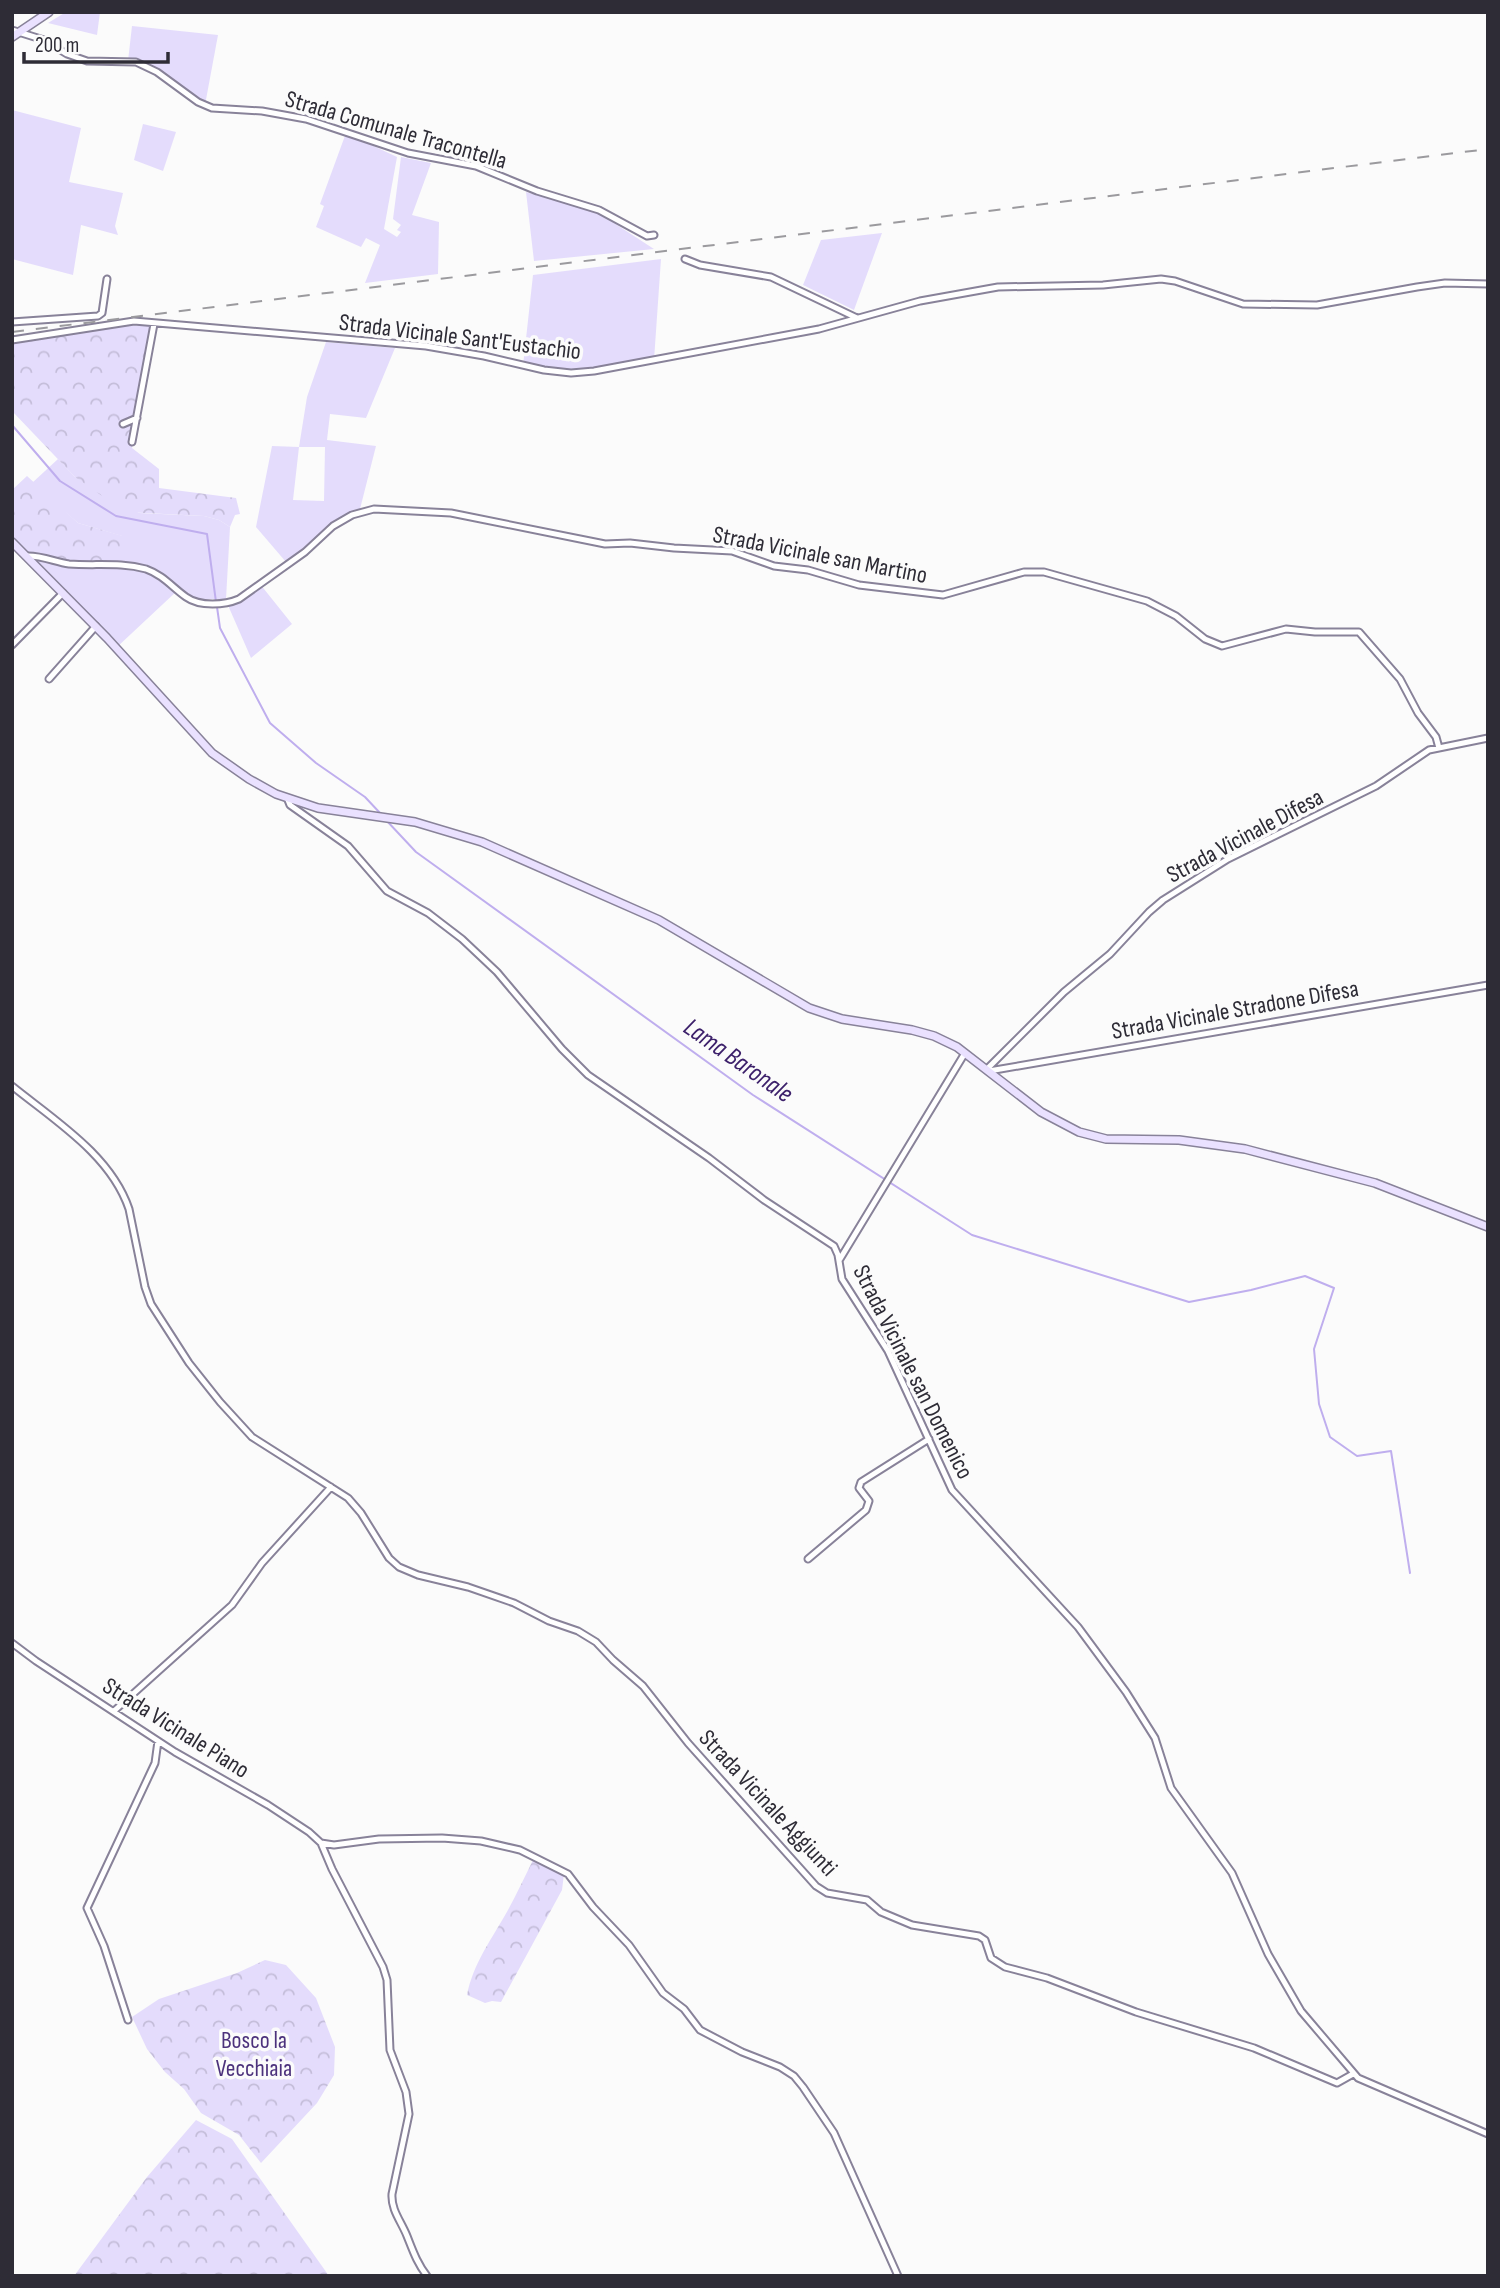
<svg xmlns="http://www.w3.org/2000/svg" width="1500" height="2288" viewBox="0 0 1500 2288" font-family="'Sofia Sans Condensed',sans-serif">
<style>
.grass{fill:#e4dcfc;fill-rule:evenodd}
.forest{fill:url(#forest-crowns)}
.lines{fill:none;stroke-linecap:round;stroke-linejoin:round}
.stream{stroke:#bfaeee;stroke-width:2}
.street-casing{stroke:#888299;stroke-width:9}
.secondary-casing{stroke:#888299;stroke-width:10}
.street{stroke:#fff;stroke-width:5}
.secondary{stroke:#eae1ff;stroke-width:7}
.rail{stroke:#9b9a9e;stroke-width:2;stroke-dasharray:12 12;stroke-linecap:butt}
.labels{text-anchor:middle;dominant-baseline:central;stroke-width:7;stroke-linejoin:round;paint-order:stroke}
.street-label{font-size:24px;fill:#2e2c36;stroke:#fbfbfb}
.park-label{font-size:24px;fill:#4c327c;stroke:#fbfbfb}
.water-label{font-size:26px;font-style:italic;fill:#3d216b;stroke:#fbfbfb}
</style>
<defs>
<pattern id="forest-crowns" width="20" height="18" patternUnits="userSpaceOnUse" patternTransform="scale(1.75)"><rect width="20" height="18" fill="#e4dcfc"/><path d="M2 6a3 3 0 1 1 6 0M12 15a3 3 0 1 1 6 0" fill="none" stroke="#c4bdd9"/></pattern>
</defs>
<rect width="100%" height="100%" fill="#fbfbfb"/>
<path class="grass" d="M66 12H100L97 35 48 23Z
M132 26 218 35 205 105 160 75 128 61Z
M12 110 81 128 69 182 123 193 115 226 118 235 81 225 73 275 12 259Z
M143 124 176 132 163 171 134 160Z
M346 133 397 157 384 229 397 237 401 232 397 230 401 225 393 219 401 157 431 163 412 215 439 222 438 274 365 283 380 245 366 238 361 247 316 227 324 206 320 204Z
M526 192 597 212 654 249 534 261Z
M882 233 854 310 803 285 821 240Z
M661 259 654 360 598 369 565 372 523 366 533 275Z
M326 342 395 348 366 418 330 414 327 440 376 446 359 513 323 532 286 562 256 527 272 446 299 447 307 397ZM299 447H325L324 501 293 500Z
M58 459 75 477 139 513 204 516 219 520 230 527 226 599H189L178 590 116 648 26 556 122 536 78 523 32 483Z
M260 584 292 624 251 658 227 603Z"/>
<path class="forest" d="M123 325 153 326 132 448 159 469V488L236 498 240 514 235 515 230 527 219 520 204 516 125 512 75 477 12 411V341Z
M27 476 78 523 123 536 120 564H74L26 556 12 542V490Z
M534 1858 564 1874 562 1890 501 2002 492 2001 485 2003 467 1995C473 1965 489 1943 504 1917 515 1898 524 1878 534 1858Z
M265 1960 286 1965 316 1998 335 2047 334 2075 317 2103 261 2163 239 2135 201 2113 184 2089 165 2072 147 2049 132 2017 159 1999 237 1973Z
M196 2120 232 2139 329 2276H74L147 2177Z"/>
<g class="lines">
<path class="stream" d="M12 425 60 481 116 516 207 534 216 602
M217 607 220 628 270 723 316 763 365 797 380 813
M386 820 416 852 753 1095 972 1235 1189 1302 1251 1290 1305 1276 1334 1288 1314 1349 1319 1404 1330 1437 1357 1456 1391 1451 1410 1573"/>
<defs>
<path id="street" d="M12 30 44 40 67 54 87 61 136 62 157 72 198 102 212 108 262 111 306 119 408 153 476 166 537 191 599 210 647 236 654 235
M685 259 700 265 771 277 857 318
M12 322 98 316 102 313 107 279
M12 340 134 321 426 346 484 356 544 370 571 373 594 371 819 329 920 301 998 287 1103 285 1161 279 1175 281 1243 304 1317 305 1417 287 1445 283 1488 284
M123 424 137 418
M132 442 154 324
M26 556C41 555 55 562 69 564 95 566 120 562 146 569 163 575 172 587 186 597 200 607 225 605 239 599L305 552 333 526 352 515 374 509 451 513 605 544 630 543 674 548 732 551 774 566 808 570 859 585 943 595 1024 572H1044L1147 601 1176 616 1205 639 1222 646 1286 629 1315 632H1359L1400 679 1418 713 1436 737 1439 748
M12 645 63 593
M49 679 96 626
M288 800 290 805 348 846 387 891 428 913 462 939 497 972 562 1049 588 1075 709 1158 764 1200 834 1246 838 1255 842 1279 888 1351 952 1490 1078 1627 1126 1692 1155 1738 1171 1788 1232 1873 1268 1954 1301 2011 1358 2078 1488 2134
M987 1069 1064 992 1110 954 1149 912 1163 900 1228 859 1376 786 1429 750 1488 738
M989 1071 1488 985
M12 1086C54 1120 111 1155 129 1209L145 1287 151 1304 189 1363 220 1402 252 1437 348 1498 361 1513 389 1558 399 1567 418 1575 468 1587 514 1603 549 1621 578 1631 596 1642 613 1660 643 1686 688 1743 816 1886 827 1893 867 1900 881 1912 912 1925 979 1936 985 1940 991 1958 1005 1967 1047 1978 1136 2012 1254 2048 1337 2083 1353 2074
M840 1259 965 1053
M808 1559 866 1510 869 1501 859 1488 861 1482 929 1439
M12 1643 36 1661 175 1752 268 1805 309 1832 321 1843 332 1869 383 1967 387 1980 390 2050 406 2092 409 2114 392 2194C391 2210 401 2221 407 2236 413 2251 417 2263 427 2276
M114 1711 232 1605 262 1563 331 1487
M321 1843 334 1845 379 1839 442 1838 481 1841 520 1850 568 1874 593 1907 629 1945 663 1993 684 2009 700 2030 742 2052 780 2067 794 2076 803 2087 834 2133 898 2276
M128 2020 104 1946 87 1908 155 1763 158 1741"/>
<path id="secondary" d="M12 37 49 12
M12 542 107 638 212 753 249 779 276 794 318 808 415 822 482 842 659 920 809 1008 842 1019 912 1030 934 1036 957 1047 1041 1112 1079 1132 1106 1139 1179 1140 1245 1149 1375 1183 1488 1227"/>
</defs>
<use href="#street" class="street-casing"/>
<use href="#secondary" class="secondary-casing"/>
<use href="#street" class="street"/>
<use href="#secondary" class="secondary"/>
<path class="rail" d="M12 332 1488 149"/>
</g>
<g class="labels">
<g class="street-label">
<text transform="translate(396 130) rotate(16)">Strada Comunale Tracontella</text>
<text transform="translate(460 337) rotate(7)">Strada Vicinale Sant'Eustachio</text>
<text transform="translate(820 555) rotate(11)">Strada Vicinale san Martino</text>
<text transform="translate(1245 836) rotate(-28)">Strada Vicinale Difesa</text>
<text transform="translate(1235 1010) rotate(-10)">Strada Vicinale Stradone Difesa</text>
<text transform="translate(913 1372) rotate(63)">Strada Vicinale san Domenico</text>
<text transform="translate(176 1728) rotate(32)">Strada Vicinale Piano</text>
<text transform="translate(768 1803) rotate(47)">Strada Vicinale Aggiunti</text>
</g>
<g class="park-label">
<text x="254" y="2040">Bosco la<tspan x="254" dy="28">Vecchiaia</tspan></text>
</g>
<g class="water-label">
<text transform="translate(738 1061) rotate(35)">Lama Baronale</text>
</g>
</g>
<rect width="1500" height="2288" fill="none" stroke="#2e2c36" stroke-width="28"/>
<path d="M24 52v10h144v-10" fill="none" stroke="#2e2c36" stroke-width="3.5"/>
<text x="35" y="52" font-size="21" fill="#2e2c36" stroke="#fbfbfb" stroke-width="5" paint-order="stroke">200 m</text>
</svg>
